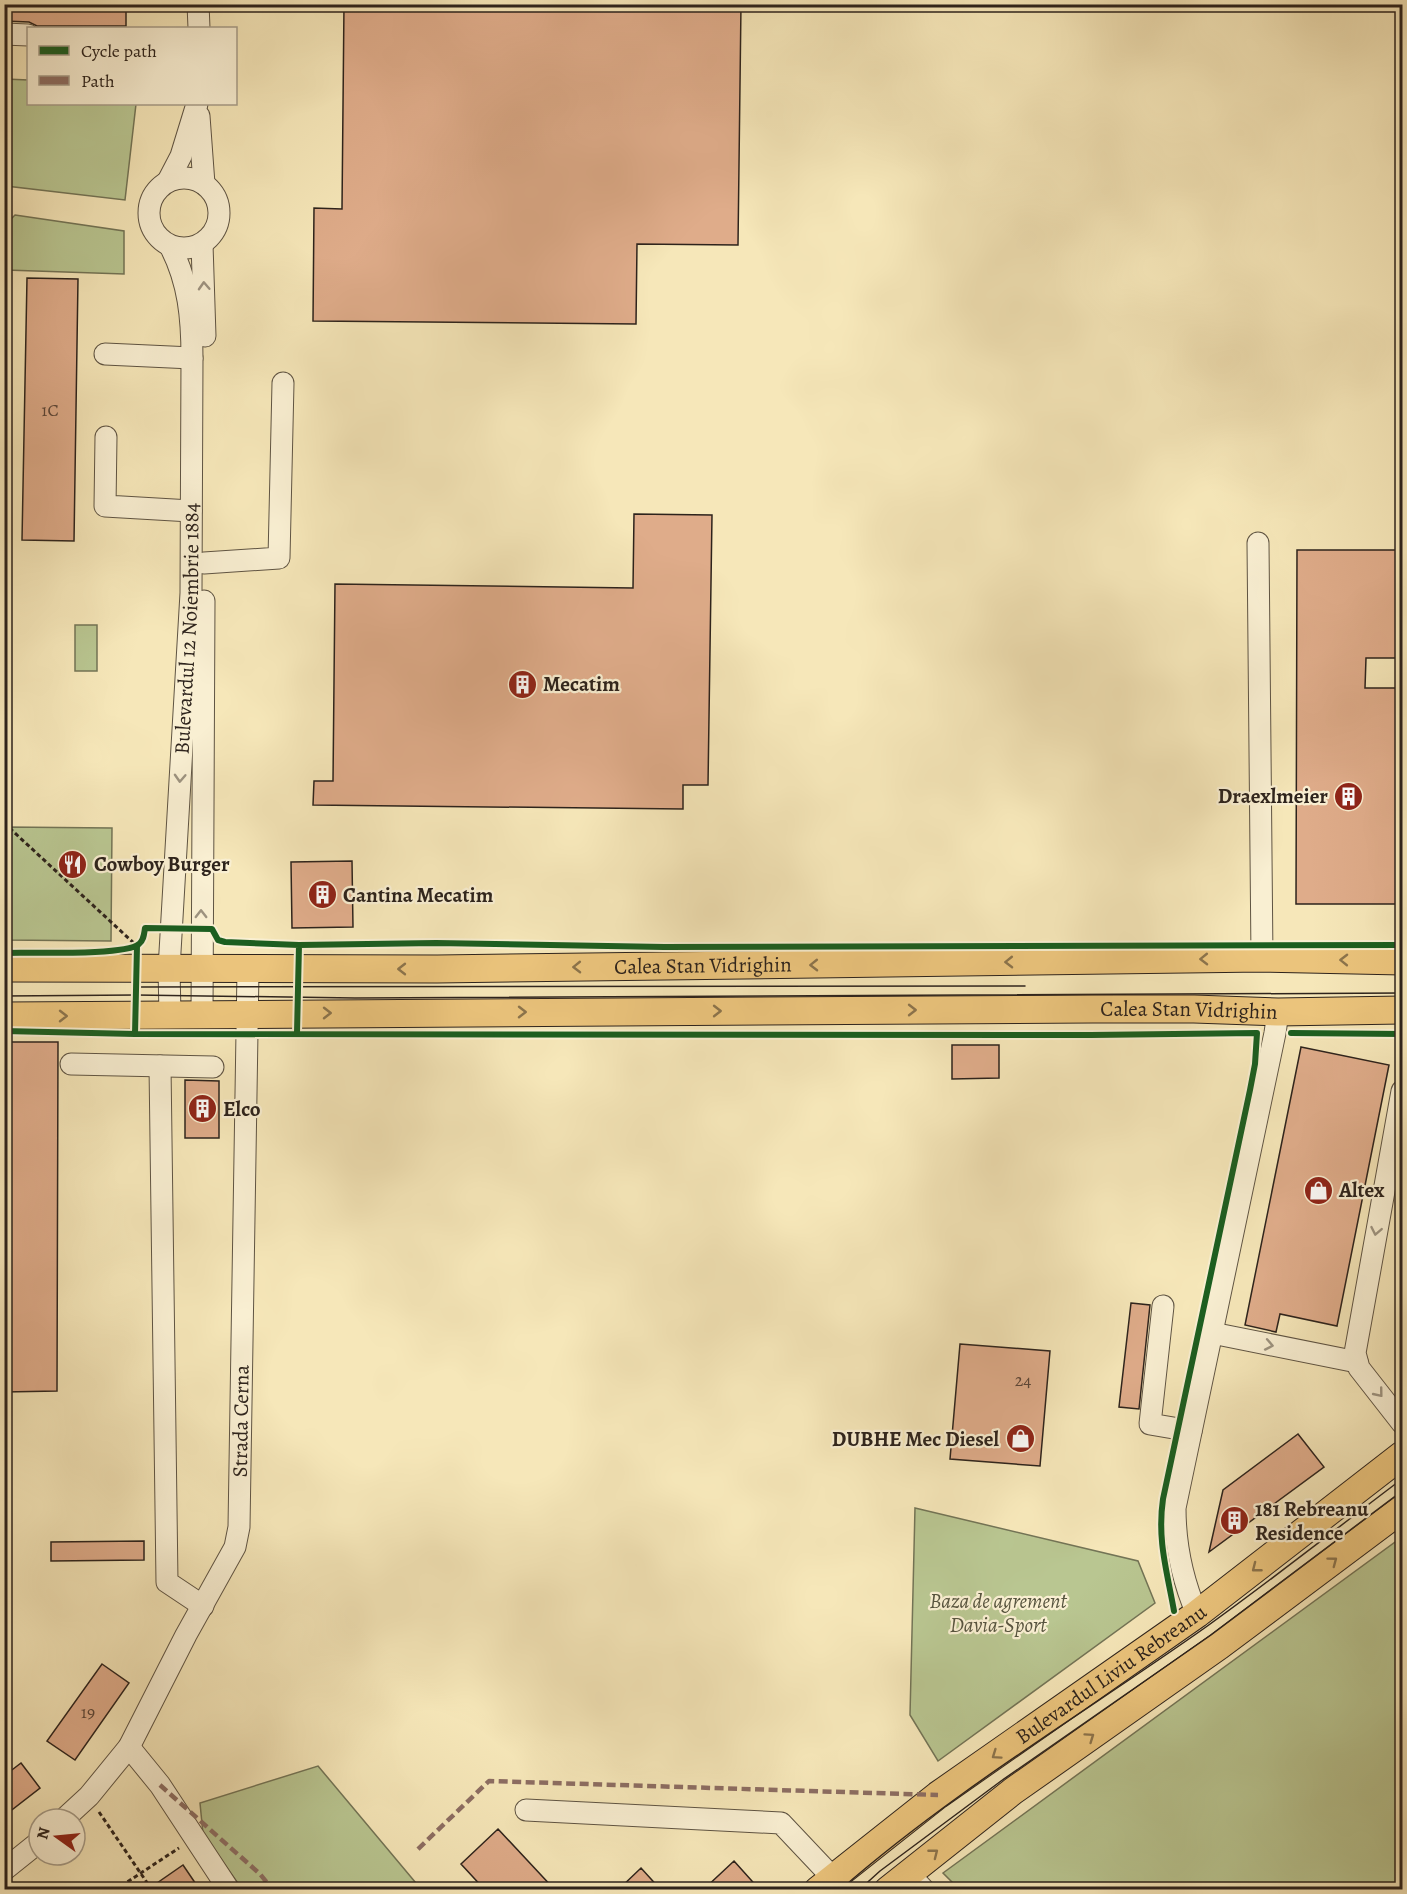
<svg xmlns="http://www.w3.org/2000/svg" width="1407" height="1894" viewBox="0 0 1407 1894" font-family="Alegreya,serif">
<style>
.green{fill:#b9c691;stroke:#737456;stroke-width:1.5}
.building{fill:#dfac8a;stroke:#2d231c;stroke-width:1.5}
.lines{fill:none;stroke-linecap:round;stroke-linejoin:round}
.minor-casing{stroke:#5f5443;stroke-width:23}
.major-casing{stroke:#2d231c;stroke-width:29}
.path{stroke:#2d231c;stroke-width:3;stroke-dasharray:4.5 3;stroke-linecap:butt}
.minor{stroke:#f9efd2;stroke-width:21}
.major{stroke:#ebc47c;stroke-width:27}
.tram{stroke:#2d231c;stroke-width:1.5}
.quiet{stroke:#8d6e63;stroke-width:4.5;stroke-dasharray:9 4.5;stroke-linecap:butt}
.cycleway-casing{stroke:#f9efd2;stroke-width:10}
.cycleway{stroke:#1b5e20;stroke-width:6}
.oneway{stroke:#9d9380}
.oneway2{stroke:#8c744c}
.labels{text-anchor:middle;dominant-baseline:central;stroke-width:4.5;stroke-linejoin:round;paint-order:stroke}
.number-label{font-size:18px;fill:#5a4538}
.street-label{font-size:21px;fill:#2d231c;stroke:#f9efd2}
.poi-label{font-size:21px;font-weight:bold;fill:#2d231c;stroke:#f9efd2;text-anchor:start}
.park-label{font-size:21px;font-style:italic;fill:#57543f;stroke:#f9efd2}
</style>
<rect width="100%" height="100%" fill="#f6e7b9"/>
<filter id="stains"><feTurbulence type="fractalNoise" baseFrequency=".00333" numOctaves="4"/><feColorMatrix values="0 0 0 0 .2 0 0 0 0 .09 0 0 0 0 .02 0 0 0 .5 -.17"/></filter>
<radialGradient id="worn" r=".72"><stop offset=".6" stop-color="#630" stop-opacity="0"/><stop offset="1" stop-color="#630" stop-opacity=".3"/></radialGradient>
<path class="green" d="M5 79 28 80V104H136L125 200 6 186V104L5 103Z
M15 215 124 231V274L6 270V224Z
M75 625H97V671H75Z
M5 827 112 828 111 941 5 940Z
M915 1508 1138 1561 1155 1603 938 1761 910 1715Z
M1402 1537V1889L960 1890 943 1873Z
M318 1766 421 1889H242L203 1834 200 1803Z"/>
<path class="building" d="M4 4H126V26H37L29 22 4 21Z
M344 4H741L738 245 637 244 636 324 313 321 314 208 342 209Z
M27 278 78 279 74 541 22 540Z
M634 514 712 515 708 785H683V809L313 805 314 781H333L335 584 633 588Z
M1297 550H1402V658H1366L1365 688H1402V904H1296Z
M352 861 353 927 292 928 291 862Z
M4 1042H58L57 1391 4 1392Z
M952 1045H999V1078L952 1079Z
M1301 1047 1389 1065 1337 1326 1280 1314 1276 1332 1245 1325Z
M185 1080 219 1081V1138H185Z
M1131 1303 1150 1305 1139 1409 1119 1407Z
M960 1344 1050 1351 1040 1466 950 1459Z
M1298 1434 1324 1467 1209 1552 1223 1490Z
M144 1541V1560L51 1561V1542Z
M102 1664 129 1683 75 1760 47 1741Z
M21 1763 40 1788 4 1816V1776Z
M498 1829 555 1890H485L461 1864Z
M734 1861 760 1890H703Z
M183 1865 200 1890H147Z
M641 1868 661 1890H618Z"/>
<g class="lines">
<defs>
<g id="minor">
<path d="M198 4 199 28"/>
<path d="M4 34 28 35"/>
<path d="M199 116 204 184"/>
<circle cx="184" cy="213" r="35"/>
<path d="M168 181 181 156 197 104"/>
<path d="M202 244 205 336"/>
<path d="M105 354 192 358"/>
<path d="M106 437 105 506 191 511"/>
<path d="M1258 543 1262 958"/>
<path d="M204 563 279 558 283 383"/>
<path id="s1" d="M170 1015 169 969 191 593 192 358C192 319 189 282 170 246"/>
<path d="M202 1015 204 601"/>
<path d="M71 1064 213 1067"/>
<path d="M160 1066 167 1582 203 1606"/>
<path d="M1402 1091 1355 1353 1359 1368 1402 1423"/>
<path d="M1163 1306 1150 1424 1191 1431"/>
<path d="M1212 1333 1357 1362"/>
<path d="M1197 1614C1182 1579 1175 1546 1175 1508L1275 1033 1278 1012"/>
<path d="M129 1747 160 1785 229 1890"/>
<path d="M526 1810 781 1823 832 1877"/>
<path id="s2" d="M64 1819 89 1796 129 1747 186 1635 235 1547 239 1527 248 970"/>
<path d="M4 1870 39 1842"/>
<path d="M908 1873 924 1890"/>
</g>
<g id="major">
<path id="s3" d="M4 968 437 969 1262 958 1402 961"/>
<path id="s4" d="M4 1016 1092 1009H1194L1278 1012 1402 1010"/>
<path id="s5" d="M818 1890 938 1795 1197 1614 1402 1455"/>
<path d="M888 1890 1013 1791 1219 1646 1402 1509"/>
</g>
</defs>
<use href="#minor" class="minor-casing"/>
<use href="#major" class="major-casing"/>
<path class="path" d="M4 823 137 946
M99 1812 150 1887
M115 1890 179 1848"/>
<use href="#minor" class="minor"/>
<use href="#major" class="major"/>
<path class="tram" d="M140 987 1025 986
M4 996 136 995 355 998 1402 993
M840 1890C953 1791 1083 1714 1206 1627 1273 1579 1337 1528 1402 1479
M859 1890 880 1871 1001 1781 1211 1635 1402 1491"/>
<path class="quiet" d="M160 1785 260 1874 273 1890
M418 1849 489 1781 938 1795"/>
<defs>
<path id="cycleway" d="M4 953C27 952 126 956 139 944 144 940 144 934 145 928L212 929 218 940 225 942 299 945 436 943 664 947 1402 945
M4 1031 135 1034 1091 1035 1257 1033 1255 1064 1250 1090 1163 1499C1157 1540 1167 1571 1174 1611
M297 1033 299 945
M1291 1033 1402 1034
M135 1034 137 946"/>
</defs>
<use href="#cycleway" class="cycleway-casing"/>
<use href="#cycleway" class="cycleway"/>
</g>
<defs><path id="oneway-chevron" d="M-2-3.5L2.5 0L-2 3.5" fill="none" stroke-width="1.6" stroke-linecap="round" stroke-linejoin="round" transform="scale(1.5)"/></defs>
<g class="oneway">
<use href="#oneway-chevron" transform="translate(204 286) rotate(-93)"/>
<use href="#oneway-chevron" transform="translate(180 778) rotate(93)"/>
<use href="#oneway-chevron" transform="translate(201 914) rotate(-90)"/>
<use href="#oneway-chevron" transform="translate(1376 1231) rotate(101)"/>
<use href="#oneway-chevron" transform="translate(1269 1345) rotate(11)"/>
<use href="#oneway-chevron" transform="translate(1379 1393) rotate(51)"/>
</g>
<g class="oneway2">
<use href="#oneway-chevron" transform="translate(1204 959) rotate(179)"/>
<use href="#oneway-chevron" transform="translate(1344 960) rotate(-179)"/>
<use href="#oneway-chevron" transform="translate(1009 962) rotate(179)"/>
<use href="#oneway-chevron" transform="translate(814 965) rotate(179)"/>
<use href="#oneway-chevron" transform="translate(577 967) rotate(179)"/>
<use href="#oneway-chevron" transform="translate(402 969) rotate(180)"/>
<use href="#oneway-chevron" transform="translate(912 1010)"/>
<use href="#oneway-chevron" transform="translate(717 1011)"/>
<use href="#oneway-chevron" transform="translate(522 1012)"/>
<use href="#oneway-chevron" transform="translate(327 1013)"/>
<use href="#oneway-chevron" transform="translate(63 1016)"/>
<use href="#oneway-chevron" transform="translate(1333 1561) rotate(-37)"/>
<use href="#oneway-chevron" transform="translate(1256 1568) rotate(142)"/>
<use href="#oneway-chevron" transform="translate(1090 1737) rotate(-35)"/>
<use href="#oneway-chevron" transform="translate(996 1755) rotate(145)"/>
<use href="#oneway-chevron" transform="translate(934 1853) rotate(-38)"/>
</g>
<defs>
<symbol id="building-disc" viewBox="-11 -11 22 22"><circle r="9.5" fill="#8f2418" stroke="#f9efd2"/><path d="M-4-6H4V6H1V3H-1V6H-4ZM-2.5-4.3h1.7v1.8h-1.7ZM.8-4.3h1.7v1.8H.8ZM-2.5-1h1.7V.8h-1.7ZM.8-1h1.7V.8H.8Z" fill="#fff"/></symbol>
<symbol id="restaurant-disc" viewBox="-11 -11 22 22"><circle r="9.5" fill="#8f2418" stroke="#f9efd2"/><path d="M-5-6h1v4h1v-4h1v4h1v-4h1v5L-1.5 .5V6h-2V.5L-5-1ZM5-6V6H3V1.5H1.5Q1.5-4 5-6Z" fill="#fff"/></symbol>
<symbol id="shop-disc" viewBox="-11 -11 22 22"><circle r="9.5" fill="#8f2418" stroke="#f9efd2"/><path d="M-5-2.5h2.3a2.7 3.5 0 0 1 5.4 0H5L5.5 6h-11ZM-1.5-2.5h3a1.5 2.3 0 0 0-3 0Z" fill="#fff"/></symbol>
</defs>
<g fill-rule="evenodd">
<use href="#building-disc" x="506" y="668" width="33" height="33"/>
<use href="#building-disc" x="1332" y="780" width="33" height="33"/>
<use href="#restaurant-disc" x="56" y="848" width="33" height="33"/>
<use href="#building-disc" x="306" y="878" width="33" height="33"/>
<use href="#building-disc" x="186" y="1092" width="33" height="33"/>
<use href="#shop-disc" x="1302" y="1174" width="33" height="33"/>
<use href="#shop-disc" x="1004" y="1422" width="33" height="33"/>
<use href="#building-disc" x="1218" y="1504" width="33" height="33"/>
</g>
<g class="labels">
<g class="number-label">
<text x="50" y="410">1C</text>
<text x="1023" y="1380">24</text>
<text x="88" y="1712">19</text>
</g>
<g class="street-label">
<text stroke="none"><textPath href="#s1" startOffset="387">Bulevardul 12 Noiembrie 1884</textPath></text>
<text stroke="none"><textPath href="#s3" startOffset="699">Calea Stan Vidrighin</textPath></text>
<text stroke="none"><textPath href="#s4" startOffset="1185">Calea Stan Vidrighin</textPath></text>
<text stroke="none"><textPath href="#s2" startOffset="450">Strada Cerna</textPath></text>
<text stroke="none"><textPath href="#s5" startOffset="364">Bulevardul Liviu Rebreanu</textPath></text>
</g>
<g class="poi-label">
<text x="543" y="684">Mecatim</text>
<text x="1328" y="796" text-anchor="end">Draexlmeier</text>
<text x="94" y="864">Cowboy Burger</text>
<text x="343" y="895">Cantina Mecatim</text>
<text x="223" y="1109">Elco</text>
<text x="1339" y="1190">Altex</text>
<text x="999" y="1439" text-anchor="end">DUBHE Mec Diesel</text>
<text x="1255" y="1509">181 Rebreanu<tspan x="1255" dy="24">Residence</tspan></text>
</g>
<g class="park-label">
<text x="998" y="1601">Baza de agrement<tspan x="998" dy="24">Davia-Sport</tspan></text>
</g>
</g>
<rect width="1407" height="1894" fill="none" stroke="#f6e7b9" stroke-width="24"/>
<rect x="6" y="6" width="1395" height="1882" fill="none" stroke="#2d231c" stroke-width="3"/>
<rect x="12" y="12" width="1383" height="1870" fill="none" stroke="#2d231c" stroke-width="1.5"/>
<rect x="27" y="27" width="210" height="78" fill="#f9efd2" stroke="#a79d89" stroke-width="1.5"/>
<rect x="39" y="46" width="30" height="9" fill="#1b5e20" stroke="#a79d89" stroke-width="1.5"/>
<text x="81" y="57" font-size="18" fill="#2d231c">Cycle path</text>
<rect x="39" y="76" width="30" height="9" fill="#8d6e63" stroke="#a79d89" stroke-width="1.5"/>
<text x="81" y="87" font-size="18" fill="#2d231c">Path</text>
<g transform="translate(57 1837) rotate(285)"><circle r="28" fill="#f9efd2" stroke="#a79d89" stroke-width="1.5"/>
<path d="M0-4.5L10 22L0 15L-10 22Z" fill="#8f2418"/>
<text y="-9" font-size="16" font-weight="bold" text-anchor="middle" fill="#2d231c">N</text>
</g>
<rect width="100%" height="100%" filter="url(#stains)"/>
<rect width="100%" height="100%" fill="url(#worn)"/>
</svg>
